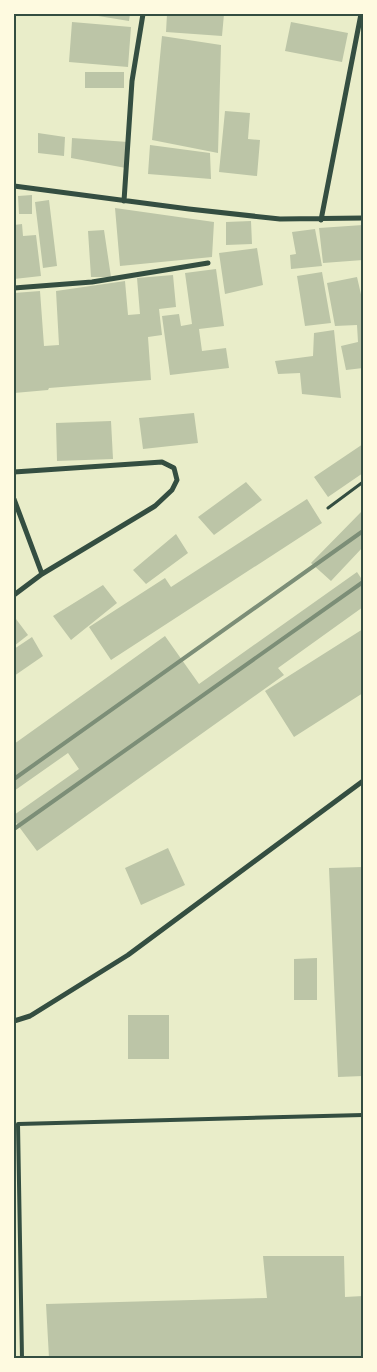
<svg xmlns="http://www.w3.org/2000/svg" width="377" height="1372" viewBox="0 0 377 1372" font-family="'Work Sans',sans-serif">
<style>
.building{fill:#bcc5a7}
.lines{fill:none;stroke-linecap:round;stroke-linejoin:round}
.path{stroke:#344e41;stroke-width:3}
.service{stroke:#344e41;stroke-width:4}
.minor{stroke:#344e41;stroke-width:5}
.rail{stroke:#7c8e77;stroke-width:4}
.neatline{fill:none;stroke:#344e41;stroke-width:2}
</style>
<rect width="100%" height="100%" fill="#e9edc9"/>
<path class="building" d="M86 14H130L129 21Z
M167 14H224L222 36 166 32Z
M72 22 131 27 128 67 69 62Z
M291 22 348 33 342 62 285 51Z
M162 36 221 45 218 153 152 140Z
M85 72H124V88H85Z
M225 111 250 113 248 139 260 140 257 176 219 172Z
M38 133 65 137 64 156 38 153Z
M72 138 128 142 126 168 71 158Z
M150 145 210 153 211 179 148 174Z
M32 195V214H19L18 196Z
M49 200 57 266 43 268 35 202Z
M115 208 214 222 212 257 120 266Z
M251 221 252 244 226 245V222Z
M22 224 23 236 36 235 41 276 14 279V225Z
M363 225V260L323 263 319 228Z
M315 229 322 266 291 269 290 255 296 254 292 232Z
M104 230 111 277H91L88 231Z
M257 248 263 285 225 294 219 253Z
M216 269 224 326 199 329 202 351 226 348 229 368 170 375 162 316 179 314 181 326 192 324 185 273Z
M322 272 331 323 305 326 297 276Z
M173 275 176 307 159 309 162 335 148 337 151 380 49 388 48 390 14 393V293L40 291 44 346 59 345 56 291 125 281 128 315 140 314 137 278Z
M357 277 363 303V368L346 370 341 346 358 342 357 325 335 326 327 283Z
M334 330 341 398 302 394 300 373 278 374 275 361 313 356 314 333Z
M194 413 198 443 143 449 139 418Z
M111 421 113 459 57 461 56 423Z
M363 444V473L328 497 314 477Z
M246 482 262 500 214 535 198 517Z
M307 499 322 523 111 660 89 627 165 578 171 587Z
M363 510V547L331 581 311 563Z
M176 534 188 553 146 584 133 570Z
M357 572 363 581V607L278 668 284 675 37 851 14 820V815L79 769 68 753 14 791V744L165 636 199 684Z
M103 585 117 603 71 640 53 616Z
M16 619 28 635 14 646V620Z
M363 629V693L294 737 265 691Z
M32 637 43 656 14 676V649Z
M168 848 185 885 141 905 125 868Z
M363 867V1076L338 1077 329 868Z
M317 958V1000H294V959Z
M128 1015H169V1059H128Z
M263 1256H344L345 1297 363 1296V1358H49L46 1304 267 1298Z"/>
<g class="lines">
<path class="path" d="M328 508 363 482"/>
<path class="service" d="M22 1358 18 1124 363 1115"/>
<path class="minor" d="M14 186 189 209 280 219 363 218
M124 201 132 81 143 14
M321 220 361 14
M14 288 92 282 208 263
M14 472 162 462 174 468 177 480 172 490 155 506 42 574 14 595
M14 499 42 574
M14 1021 30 1016 128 955 363 781"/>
<path class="rail" d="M14 779 363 531
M14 829 363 582"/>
</g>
<rect width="377" height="1372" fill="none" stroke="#fefae0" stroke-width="30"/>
<rect x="15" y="15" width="347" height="1342" class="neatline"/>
</svg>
